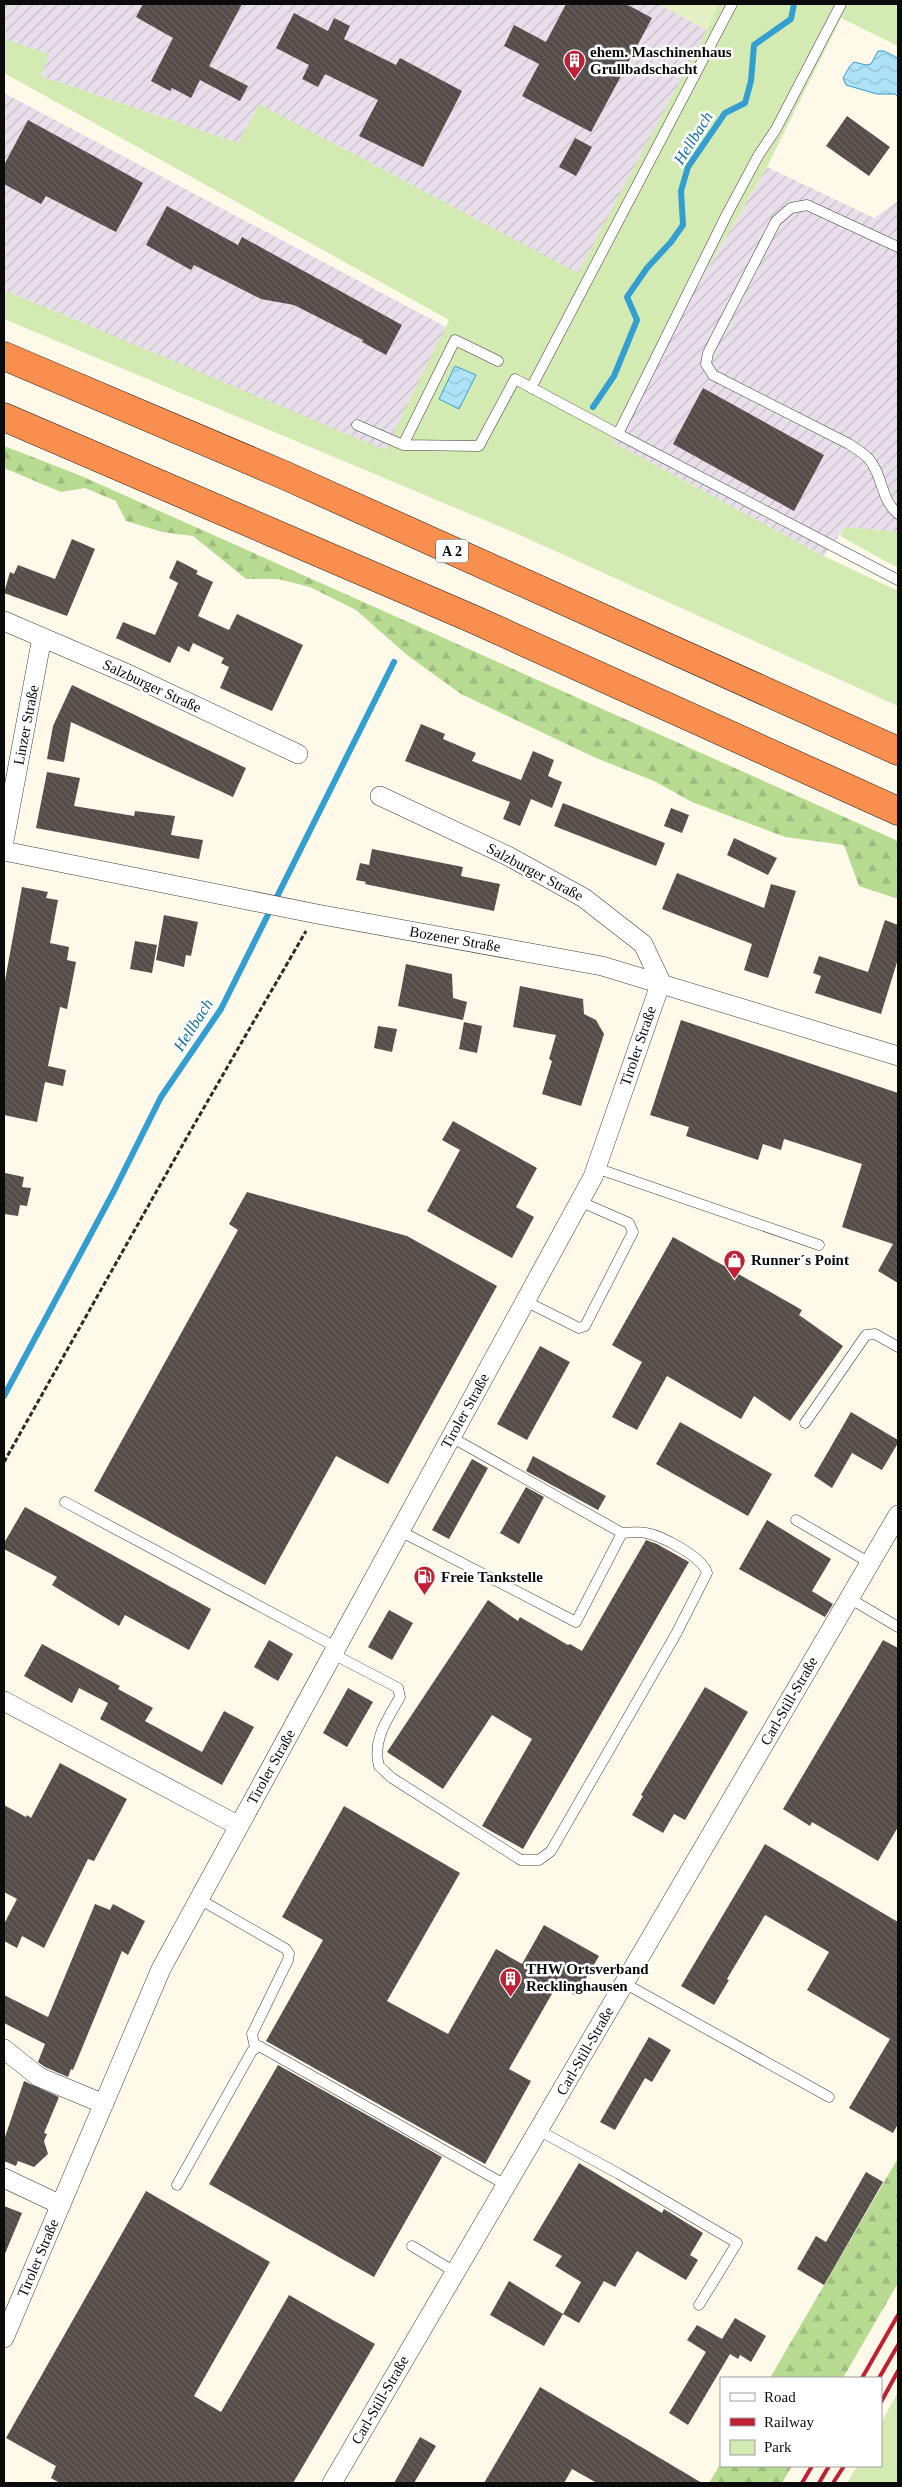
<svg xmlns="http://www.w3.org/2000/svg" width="902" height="2487" viewBox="0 0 902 2487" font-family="'Times New Roman',serif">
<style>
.industrial{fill:url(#industrial-furrows)}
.green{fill:#d4eab3}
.forest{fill:url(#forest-firs)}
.pitch{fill:#e5f1c5}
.water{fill:url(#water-waves);stroke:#329ed1}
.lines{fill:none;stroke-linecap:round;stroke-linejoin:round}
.stream{stroke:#329ed1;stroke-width:6}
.building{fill:url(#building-back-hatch)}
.lane-casing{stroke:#3e3e3e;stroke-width:11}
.street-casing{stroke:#3e3e3e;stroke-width:20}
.highway-casing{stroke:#1c1c1c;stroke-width:29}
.path{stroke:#2d2d2d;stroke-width:3;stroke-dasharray:5 2.5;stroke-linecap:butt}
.lane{stroke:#fff;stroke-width:10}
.street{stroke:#fff;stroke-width:19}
.highway{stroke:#f98f4e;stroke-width:28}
.rail{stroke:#bf2034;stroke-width:4}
.labels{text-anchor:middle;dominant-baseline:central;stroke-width:5;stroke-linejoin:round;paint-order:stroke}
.shield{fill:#fff;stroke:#545454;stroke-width:1}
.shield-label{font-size:14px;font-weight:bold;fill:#0b0b0b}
.poi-label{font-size:15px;font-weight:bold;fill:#0b0b0b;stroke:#fff;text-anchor:start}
.street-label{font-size:15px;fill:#0b0b0b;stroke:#fff}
.water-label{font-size:16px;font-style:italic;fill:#126da0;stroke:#fff}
</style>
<defs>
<pattern id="industrial-furrows" width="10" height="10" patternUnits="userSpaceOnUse" patternTransform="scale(1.25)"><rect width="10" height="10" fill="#e9dfeb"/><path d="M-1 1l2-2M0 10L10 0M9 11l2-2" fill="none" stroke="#c6bec8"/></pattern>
<pattern id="forest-firs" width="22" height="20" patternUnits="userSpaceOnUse" patternTransform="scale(1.25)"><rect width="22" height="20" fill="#b8db92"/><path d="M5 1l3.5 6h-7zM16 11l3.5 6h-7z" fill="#9dbb7d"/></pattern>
<pattern id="water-waves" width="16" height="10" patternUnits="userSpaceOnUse" patternTransform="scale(1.25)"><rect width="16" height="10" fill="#ade2f8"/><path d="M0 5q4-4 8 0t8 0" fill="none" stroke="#94c1d3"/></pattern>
<pattern id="building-back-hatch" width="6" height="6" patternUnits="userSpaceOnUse" patternTransform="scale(1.25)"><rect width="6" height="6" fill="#544c48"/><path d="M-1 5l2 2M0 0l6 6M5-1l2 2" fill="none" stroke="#68615e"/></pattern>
</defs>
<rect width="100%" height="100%" fill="#fff9ea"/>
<path class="industrial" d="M4 4H718L707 30 579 274 259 104 238 143 41 76 48 54 4 39Z
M4 93 446 327 385 451 4 290Z
M767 167 874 218 898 201V532L845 527 824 556 614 443 617 424Z"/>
<path class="green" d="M718 4H898V46L841 18 767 167 617 423 614 443 824 556 898 591V706L513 532 4 319V290L385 450 449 320 4 73V39L49 54 41 76 238 143 259 104 578 273 707 30Z
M845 527 898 532V568L840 536Z
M898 2392V2483H847L857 2466H881V2423Z"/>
<path class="forest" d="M4 446 79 475 898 841V899L859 886 844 845 785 837 692 802 654 781 596 758 461 694 407 655 356 610 310 587 278 579H246L193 536 162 532 126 521 116 501 85 488 61 492 4 468Z
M898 2158V2283L843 2378H770Z
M721 2463V2466H792L782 2483H709Z"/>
<path class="pitch" d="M658 4H718L707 30Z"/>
<path class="water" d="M878 51H884L898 58V97L895 94H877L846 85 843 78 850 66 854 62 866 65 871 64Z
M455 366 476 375 459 409 439 399Z"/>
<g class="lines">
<path class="stream" d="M593 407 614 376 637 320 627 297 647 268 671 242 683 225 681 191 688 167 725 113 745 103 751 81 754 45 791 19 794 4
M4 1396 114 1191 161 1097 221 1009 394 662"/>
</g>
<path class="building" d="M143 4H242L209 66 248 86 240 101 200 80 191 98 172 88 170 91 151 81 173 38 136 17Z
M566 4H626L652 18 591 132 522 96 539 64 504 46 514 25 546 42Z
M294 13 328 31 334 18 350 26 344 39 396 65 400 58 462 91 423 167 359 136 378 100 325 74 318 87 302 79 309 65 276 48Z
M847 116 890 147 869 176 826 146Z
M28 120 143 183 116 232 46 196 41 204 4 184V165Z
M575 138 592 147 576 176 559 167Z
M167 206 238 245 242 237 402 325 386 355 362 342 363 340 294 305 261 299 194 265 191 270 146 245Z
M703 388 824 455 794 511 673 444Z
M72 539 95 549 67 616 4 593 10 572 14 574 18 565 55 579Z
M177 560 198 571 196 574 213 582 198 616 229 630 237 614 303 645 272 711 220 688 229 667 221 663 224 658 193 643 189 652 178 646 170 663 116 638 123 622 155 635 178 583 169 578Z
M72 685 246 768 233 797 71 722 64 762 47 759 53 726Z
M421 724 445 734 443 739 476 753 472 761 521 780 533 751 554 760 548 776 562 782 552 808 531 799 520 826 503 819 510 802 405 761Z
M47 772 80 778 74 806 134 816 135 811 175 816 171 835 203 840 199 859 36 828Z
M563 803 665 843 656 866 554 826Z
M671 808 689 815 682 833 664 826Z
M734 838 777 858 768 875 727 855Z
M372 849 463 867 461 876 500 884 494 911 365 884 366 882 356 880 360 863 369 865Z
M677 873 764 908 771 884 796 891 768 978 744 970 752 944 662 909Z
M22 887 48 892 46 898 58 900 50 943 69 947 67 960 76 962 67 1009 60 1007 48 1066 66 1070 63 1086 45 1082 37 1122 4 1115V986Z
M164 915 198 922 191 956 186 955 184 967 156 960Z
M885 920 898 925V959L881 1014 815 993 821 976 813 973 819 956 868 972Z
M135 941 157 945 152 973 130 969Z
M406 964 452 974 453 998 467 1002 463 1020 398 1006Z
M520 986 583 999 584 1014 596 1020 604 1034 581 1106 542 1094 552 1061 549 1059 556 1035 513 1027Z
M681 1020 898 1093V1283L878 1271 893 1244 842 1227 862 1164 784 1139 781 1150 763 1144 758 1160 686 1136 689 1127 650 1115Z
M464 1022 482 1026 477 1053 459 1049Z
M378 1026 397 1029 392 1052 374 1048Z
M453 1121 537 1168 516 1207 534 1217 512 1258 427 1211 460 1150 442 1140Z
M5 1173 24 1177 22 1187 31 1188 27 1206 20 1205 18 1216 4 1214Z
M247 1192 407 1236 497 1286 388 1484 336 1456 265 1585 94 1491 238 1230 229 1224Z
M673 1237 802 1310 799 1315 843 1346 790 1421 754 1396 741 1419 667 1376 637 1430 612 1417 642 1362 612 1345Z
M540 1346 570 1362 527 1440 497 1424Z
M851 1412 898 1440V1443L882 1470 852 1453 832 1488 814 1476Z
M680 1422 772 1474 748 1516 656 1464Z
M533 1456 606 1496 598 1510 526 1471Z
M472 1459 488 1468 449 1539 432 1530Z
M526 1487 544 1497 519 1544 500 1533Z
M25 1507 211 1609 189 1650 125 1615 119 1626 52 1585 57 1577 4 1549V1543Z
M767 1520 831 1559 812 1591 833 1604 825 1617 739 1569Z
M646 1540 657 1544 689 1562 523 1849 482 1826 532 1739 492 1715 443 1789 387 1752 488 1600 518 1621 520 1617 568 1645 570 1644 582 1651Z
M389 1610 413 1623 392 1660 368 1647Z
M269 1640 293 1654 278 1681 254 1667Z
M883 1640 898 1648V1827L878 1861 812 1822 810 1826 783 1809Z
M42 1644 120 1686 118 1689 153 1708 145 1721 202 1752 224 1711 254 1727 222 1785 100 1719 108 1703 79 1688 72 1703 24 1676Z
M705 1687 748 1712 685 1820 674 1814 663 1833 632 1815 643 1796 641 1795Z
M348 1688 373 1702 347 1747 323 1733Z
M60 1763 127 1799 94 1861 88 1859 44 1948 22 1936 17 1948 4 1941V1924L17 1899 4 1892V1805L26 1817 27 1815 31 1818Z
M344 1806 460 1873 387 2001 448 2034 496 1949 522 1964 544 1925 599 1956 576 1996 557 1985 509 2069 531 2081 485 2164 266 2041 323 1940 282 1917Z
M765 1844 898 1922V2124L893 2133 849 2108 890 2039 807 1990 829 1952 765 1915 727 1979 729 1980 714 2005 681 1986Z
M95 1904 110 1910 113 1904 145 1921 128 1955 122 1951 73 2070 71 2069 68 2077 45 2067 38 2062 45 2044 4 2023V1995L48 2017Z
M649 2037 671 2050 652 2082 645 2078 615 2130 600 2122Z
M278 2065 442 2157 374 2277 209 2184Z
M24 2081 59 2097 44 2133 47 2134 44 2141 48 2154 34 2167 18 2161 16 2166 4 2161V2140Z
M579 2163 662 2213 664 2209 703 2233 690 2255 698 2260 686 2280 637 2251 615 2287 604 2281 579 2323 563 2314 581 2282 555 2266 562 2256 533 2240Z
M866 2172 883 2182 824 2285 797 2269 816 2236 826 2242Z
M146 2191 270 2262 194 2396 221 2412 289 2295 375 2344 293 2483H60L51 2478 56 2466 6 2438Z
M4 2206 22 2213 4 2256Z
M509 2281 563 2314 544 2346 490 2315Z
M735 2318 766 2336 751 2362 740 2355 738 2359 730 2354 688 2425 669 2413 706 2352 687 2340 697 2325 722 2339Z
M540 2387 702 2483H597L572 2469 564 2483H484Z
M420 2437 436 2446 414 2483H394Z"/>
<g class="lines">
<defs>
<path id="lane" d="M898 247 807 205 791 208 776 221 708 353 706 364 713 375 849 444C855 448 863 453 868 458 883 474 880 499 898 514
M531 388 732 4
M357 425 403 445 455 340 498 361
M618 434 898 580
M403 445 479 446 515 379 618 434 727 214 758 156 776 129 841 4
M596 1168 819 1245
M525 1301 579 1328 585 1326 633 1232 629 1223 579 1201
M805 1423 866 1335 875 1334 898 1347
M65 1502 336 1647
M796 1520 870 1563
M400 1531 576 1622 622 1533
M849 1598 898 1627
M333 1654 398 1688 400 1697C387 1720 372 1740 379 1766L392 1778 521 1860H539L551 1851 676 1634 707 1573C703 1557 662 1536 646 1533 638 1531 629 1533 622 1533L451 1437
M199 1899 286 1949 289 1954 288 1960 252 2034 255 2047
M624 1983 829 2097
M538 2130 619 2174 737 2243 699 2305
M177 2185 252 2051 259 2046 506 2185
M412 2246 455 2272"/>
<path id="street" d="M4 621 130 675 298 754
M4 841 42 637
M4 851 317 914 602 966 898 1056
M4 1701 239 1826
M4 2049 39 2077 104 2104
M4 2178 61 2205
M4 2338 161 1969 593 1177 661 982 643 944 584 898 508 856 380 796
M332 2483 898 1515"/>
<path id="highway" d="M4 356 284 475 898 751
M4 417 473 619 898 811"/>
</defs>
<use href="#lane" class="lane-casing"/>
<use href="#street" class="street-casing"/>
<use href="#highway" class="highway-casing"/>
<path class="path" d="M4 1462 191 1130 306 931"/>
<use href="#lane" class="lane"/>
<use href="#street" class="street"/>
<use href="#highway" class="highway"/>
<path class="rail" d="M862 2378 898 2315
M879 2378 898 2345
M881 2402 898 2371
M802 2483 812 2466
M819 2483 829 2466
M833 2483 844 2466"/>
</g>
<defs>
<symbol id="building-pin" viewBox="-11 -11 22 30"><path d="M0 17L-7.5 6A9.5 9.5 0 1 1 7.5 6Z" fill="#bf2034" stroke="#fff"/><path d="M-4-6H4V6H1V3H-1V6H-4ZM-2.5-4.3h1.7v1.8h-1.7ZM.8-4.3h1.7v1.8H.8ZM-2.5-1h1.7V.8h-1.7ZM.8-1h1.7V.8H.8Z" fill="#fff"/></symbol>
<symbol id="shop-pin" viewBox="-11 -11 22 30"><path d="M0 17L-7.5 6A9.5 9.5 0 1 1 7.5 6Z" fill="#bf2034" stroke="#fff"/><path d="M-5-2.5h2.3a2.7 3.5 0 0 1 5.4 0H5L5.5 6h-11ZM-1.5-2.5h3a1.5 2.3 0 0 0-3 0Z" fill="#fff"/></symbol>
<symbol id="fuel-pin" viewBox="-11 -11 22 30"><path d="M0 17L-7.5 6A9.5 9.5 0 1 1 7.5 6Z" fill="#bf2034" stroke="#fff"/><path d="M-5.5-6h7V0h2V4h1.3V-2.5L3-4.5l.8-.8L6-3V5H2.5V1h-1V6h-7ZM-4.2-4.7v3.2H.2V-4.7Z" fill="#fff"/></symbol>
</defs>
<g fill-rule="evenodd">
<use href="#building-pin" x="562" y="48" width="25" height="34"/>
<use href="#shop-pin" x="722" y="1248" width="25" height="34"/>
<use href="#fuel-pin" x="412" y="1564" width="25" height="34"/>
<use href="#building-pin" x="498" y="1966" width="25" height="34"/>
</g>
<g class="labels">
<rect class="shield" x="436" y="539.5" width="32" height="23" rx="4"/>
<g class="shield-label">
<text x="452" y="551">A 2</text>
</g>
<g class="poi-label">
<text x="590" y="52">ehem. Maschinenhaus<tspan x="590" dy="17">Grullbadschacht</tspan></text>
<text x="751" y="1260">Runner´s Point</text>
<text x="441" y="1577">Freie Tankstelle</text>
<text x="526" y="1969">THW Ortsverband<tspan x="526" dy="17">Recklinghausen</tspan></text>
</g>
<g class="street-label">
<text transform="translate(152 686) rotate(25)">Salzburger Straße</text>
<text transform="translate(26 725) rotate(-79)">Linzer Straße</text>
<text transform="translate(535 872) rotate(28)">Salzburger Straße</text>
<text transform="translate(455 939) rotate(10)">Bozener Straße</text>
<text transform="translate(638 1046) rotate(-71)">Tiroler Straße</text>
<text transform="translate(465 1411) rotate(-61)">Tiroler Straße</text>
<text transform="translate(789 1701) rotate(-60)">Carl-Still-Straße</text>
<text transform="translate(271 1767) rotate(-61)">Tiroler Straße</text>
<text transform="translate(585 2051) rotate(-60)">Carl-Still-Straße</text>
<text transform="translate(38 2258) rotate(-67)">Tiroler Straße</text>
<text transform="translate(380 2400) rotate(-60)">Carl-Still-Straße</text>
</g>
<g class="water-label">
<text transform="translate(693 138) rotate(-58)">Hellbach</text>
<text transform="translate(193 1025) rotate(-57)">Hellbach</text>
</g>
</g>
<rect width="902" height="2487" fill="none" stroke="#0b0b0b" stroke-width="10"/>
<rect x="720" y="2377" width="162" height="90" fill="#ffffff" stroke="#9d9d9d"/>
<rect x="730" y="2393" width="25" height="8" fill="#ffffff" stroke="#9d9d9d"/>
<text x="764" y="2402" font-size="15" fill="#0b0b0b">Road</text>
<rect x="730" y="2418" width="25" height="8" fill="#bf2034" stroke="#9d9d9d"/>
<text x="764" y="2427" font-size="15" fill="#0b0b0b">Railway</text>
<rect x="730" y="2440" width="25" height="15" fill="#d4eab3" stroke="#9d9d9d"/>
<text x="764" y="2452" font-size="15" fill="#0b0b0b">Park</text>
</svg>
